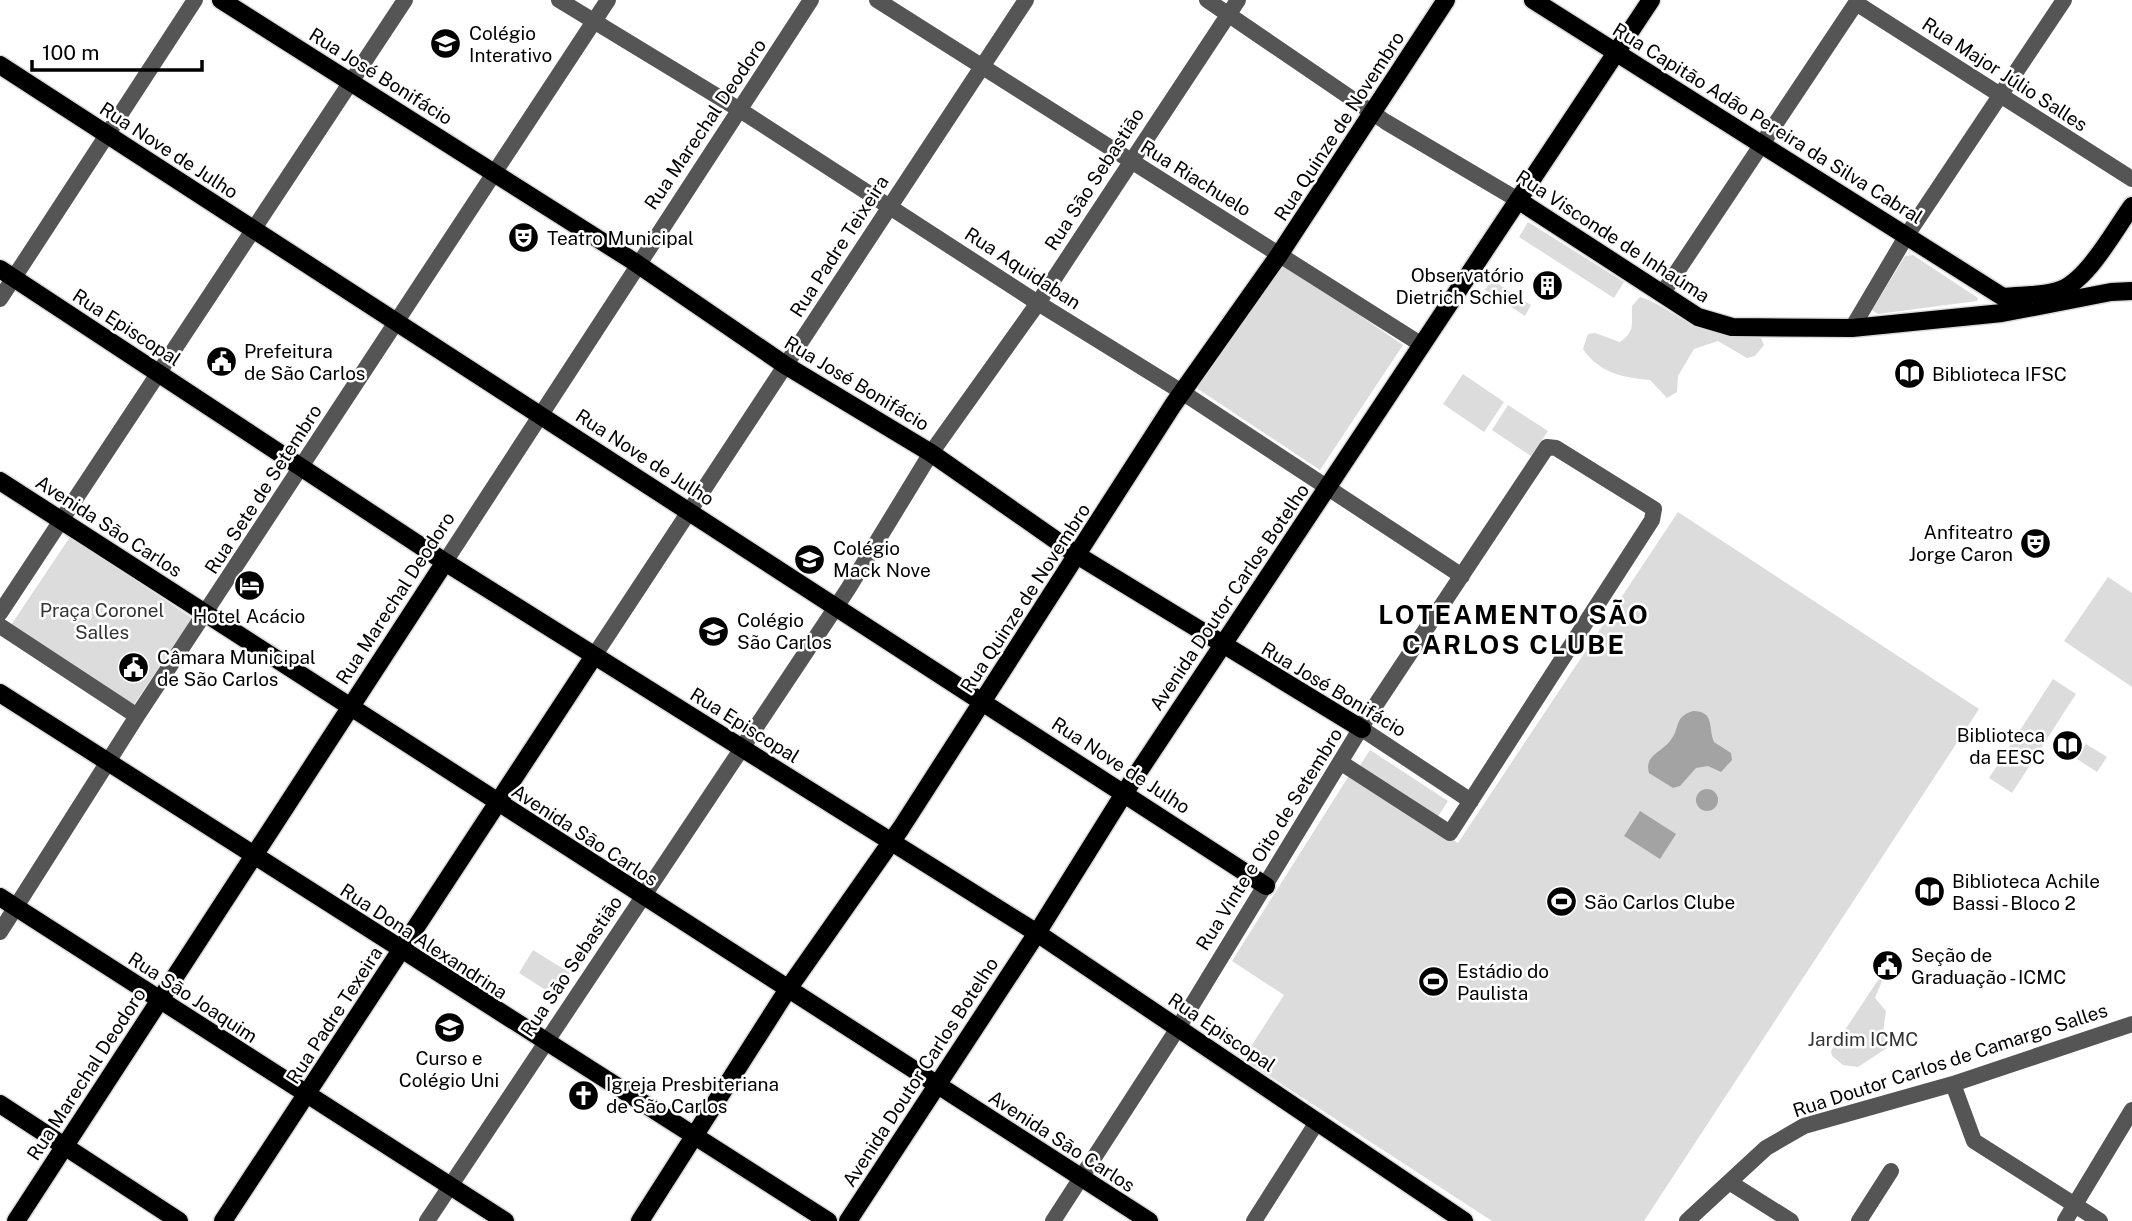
<svg xmlns="http://www.w3.org/2000/svg" width="2132" height="1221" viewBox="0 0 2132 1221" font-family="'Public Sans',sans-serif">
<style>
.green{fill:#dcdcdc}
.water{fill:#a3a3a3}
.lines{fill:none;stroke-linecap:round;stroke-linejoin:round}
.major-casing{stroke:#dbdbdb;stroke-width:21}
.minor{stroke:#555;stroke-width:16}
.major{stroke:#000;stroke-width:18}
.labels{text-anchor:middle;dominant-baseline:central;stroke-width:5;stroke-linejoin:round;paint-order:stroke}
.poi-label{font-size:19px;fill:#000;stroke:#fff;text-anchor:start}
.street-label{font-size:19px;fill:#000;stroke:#fff}
.park-label{font-size:19px;fill:#333;stroke:#fff}
.district-label{font-size:26px;font-weight:bold;letter-spacing:2px;fill:#000;stroke:#fff}
</style>
<rect width="100%" height="100%" fill="#fff"/>
<path class="green" d="M1528 222 1624 282 1614 298 1519 237Z
M1913 255 1978 298 1977 301 1878 314 1872 310 1905 256Z
M1283 263 1403 345 1320 470 1198 389 1196 380Z
M1492 280 1531 305 1525 316 1485 290Z
M1640 297C1661 303 1679 320 1700 327 1721 335 1741 333 1761 338L1764 345 1755 356 1747 358 1718 341 1694 349 1678 376 1677 392 1667 398 1650 380C1623 378 1598 372 1583 349L1588 334 1595 333 1620 342C1636 331 1631 323 1632 306Z
M1463 374 1504 402 1484 432 1443 404Z
M1508 405 1548 431 1531 456 1492 430Z
M1678 512 1979 709 1644 1221H1492L1243 1059 1284 995 1232 961 1350 774 1458 843Z
M70 537 192 618 133 706 11 625Z
M2108 577 2132 593V687L2064 641Z
M2053 679 2076 694 2012 793 1989 778Z
M2086 744 2107 757 2097 772 2077 759Z
M1370 750 1448 801 1437 818 1359 767Z
M533 950 570 973 555 996 519 973Z
M1882 974H1885L1875 998 1886 1011 1883 1033 1888 1040 1887 1048 1858 1067 1843 1065 1832 1056 1831 1051Z"/>
<path class="water" d="M1693 711C1715 711 1708 728 1714 742L1731 753 1732 760 1721 772 1708 766 1696 768 1680 786 1673 788 1649 773C1644 755 1661 753 1670 741 1681 728 1673 717 1693 711Z
M1696 800a11 11 0 1 1 22 0a11 11 0 1 1-22 0Z
M1640 811 1676 834 1660 859 1624 836Z"/>
<g class="lines">
<defs>
<path id="major" d="M221 0 633 261 785 365 931 453 1077 555 1362 729
M1533 0 2003 297C2021 295 2041 296 2057 291 2086 284 2115 229 2132 206
M0 65 1266 886
M1518 200 1698 317 1732 327 1852 328 2002 313 2111 292 2132 291
M0 269 445 562 1037 933 1464 1221
M0 481 1149 1221
M0 693 828 1221
M0 897 505 1221
M0 1104 179 1221
M16 1221 445 562
M223 1221 594 656
M640 1221 788 989 901 828 1173 405 1279 255 1446 0
M848 1221 1037 933 1125 792 1651 0"/>
</defs>
<use href="#major" class="major-casing"/>
<path class="minor" d="M559 0 740 110 1038 303 1182 392 1462 576
M877 0 1422 345
M1207 0 1386 122 1518 200
M1856 3 2132 179
M1662 294 1858 0
M0 299 195 0
M1852 328 1907 235 2064 0
M445 562 811 0
M0 613 405 0
M0 626 137 716
M594 656 1026 0
M1362 729 1471 801
M0 932 137 716 608 0
M1953 1084 1974 1141 2100 1221
M1729 1182 1791 1221
M427 1221 848 589 931 453 1038 303 1238 0
M1053 1221 1178 1028 1367 718 1547 447 1556 448 1654 509 1652 520 1450 833 1340 762
M1254 1221 1317 1122
M1687 1221 1766 1148 1804 1126 1953 1084 2132 1024
M1859 1221 1891 1171
M2065 1221 2132 1110"/>
<use href="#major" class="major"/>
</g>
<defs>
<symbol id="school-disc" viewBox="-11 -11 22 22"><circle r="9.5" fill="#000" stroke="#fff"/><path d="M0-5L7-2L0 1L-7-2ZM-4 1L0 2.5L4 1V4Q0 6-4 4Z" fill="#fff"/></symbol>
<symbol id="theatre-disc" viewBox="-11 -11 22 22"><circle r="9.5" fill="#000" stroke="#fff"/><path d="M-5-5.5Q0-4 5-5.5V0Q5 5 0 6Q-5 5-5 0ZM-3.3-2.5H-1v1.5H-3.3ZM1-2.5H3.3v1.5H1ZM-2.8 1Q0 5.5 2.8 1Z" fill="#fff"/></symbol>
<symbol id="building-disc" viewBox="-11 -11 22 22"><circle r="9.5" fill="#000" stroke="#fff"/><path d="M-4-6H4V6H1V3H-1V6H-4ZM-2.5-4.3h1.7v1.8h-1.7ZM.8-4.3h1.7v1.8H.8ZM-2.5-1h1.7V.8h-1.7ZM.8-1h1.7V.8H.8Z" fill="#fff"/></symbol>
<symbol id="civic-disc" viewBox="-11 -11 22 22"><circle r="9.5" fill="#000" stroke="#fff"/><path d="M-.6-6.5H3V-4.5H.6V-3L4-1V1h2V6H-6V1h2V-1L-.6-3ZM-1.2 2.5V6h2.4V2.5Z" fill="#fff"/></symbol>
<symbol id="library-disc" viewBox="-11 -11 22 22"><circle r="9.5" fill="#000" stroke="#fff"/><path d="M-6-4Q-3-5.5-.7-3.5V5Q-3 3-6 4ZM6-4Q3-5.5 .7-3.5V5Q3 3 6 4Z" fill="#fff"/></symbol>
<symbol id="hotel-disc" viewBox="-11 -11 22 22"><circle r="9.5" fill="#000" stroke="#fff"/><path d="M-6-4.5h1.5V1H6V5H4.5V3h-9V5H-6ZM-4 0a1.8 1.8 0 1 1 3.6 0ZM.5 0V-2.5h3Q6-2.5 6 0Z" fill="#fff"/></symbol>
<symbol id="university-disc" viewBox="-11 -11 22 22"><circle r="9.5" fill="#000" stroke="#fff"/><path d="M0-5L7-2L0 1L-7-2ZM-4 1L0 2.5L4 1V4Q0 6-4 4Z" fill="#fff"/></symbol>
<symbol id="stadium-disc" viewBox="-11 -11 22 22"><circle r="9.5" fill="#000" stroke="#fff"/><path d="M0-5a6.5 5 0 1 0 0 10a6.5 5 0 1 0 0-10ZM-3.5-1.8h7v3.6h-7Z" fill="#fff"/></symbol>
<symbol id="church-disc" viewBox="-11 -11 22 22"><circle r="9.5" fill="#000" stroke="#fff"/><path d="M-1.2-6h2.4v3.5h3.3v2.4h-3.3V6h-2.4V-.1h-3.3v-2.4h3.3Z" fill="#fff"/></symbol>
</defs>
<g fill-rule="evenodd">
<use href="#school-disc" x="428" y="26" width="35" height="35"/>
<use href="#theatre-disc" x="506" y="220" width="35" height="35"/>
<use href="#building-disc" x="1530" y="268" width="35" height="35"/>
<use href="#civic-disc" x="204" y="344" width="35" height="35"/>
<use href="#library-disc" x="1892" y="356" width="35" height="35"/>
<use href="#theatre-disc" x="2018" y="526" width="35" height="35"/>
<use href="#school-disc" x="792" y="542" width="35" height="35"/>
<use href="#hotel-disc" x="232" y="568" width="35" height="35"/>
<use href="#university-disc" x="696" y="614" width="35" height="35"/>
<use href="#civic-disc" x="116" y="650" width="35" height="35"/>
<use href="#library-disc" x="2050" y="728" width="35" height="35"/>
<use href="#library-disc" x="1912" y="874" width="35" height="35"/>
<use href="#stadium-disc" x="1544" y="884" width="35" height="35"/>
<use href="#civic-disc" x="1870" y="948" width="35" height="35"/>
<use href="#stadium-disc" x="1416" y="964" width="35" height="35"/>
<use href="#school-disc" x="432" y="1010" width="35" height="35"/>
<use href="#church-disc" x="566" y="1078" width="35" height="35"/>
</g>
<g class="labels">
<g class="poi-label">
<text x="469" y="33">Colégio<tspan x="469" dy="22">Interativo</tspan></text>
<text x="547" y="238">Teatro Municipal</text>
<text x="1524" y="275" text-anchor="end">Observatório<tspan x="1524" dy="22">Dietrich Schiel</tspan></text>
<text x="244" y="351">Prefeitura<tspan x="244" dy="22">de São Carlos</tspan></text>
<text x="1932" y="374">Biblioteca IFSC</text>
<text x="2013" y="532" text-anchor="end">Anfiteatro<tspan x="2013" dy="22">Jorge Caron</tspan></text>
<text x="833" y="548">Colégio<tspan x="833" dy="22">Mack Nove</tspan></text>
<text x="249" y="616" text-anchor="middle">Hotel Acácio</text>
<text x="737" y="620">Colégio<tspan x="737" dy="22">São Carlos</tspan></text>
<text x="157" y="657">Câmara Municipal<tspan x="157" dy="22">de São Carlos</tspan></text>
<text x="2045" y="735" text-anchor="end">Biblioteca<tspan x="2045" dy="22">da EESC</tspan></text>
<text x="1952" y="881">Biblioteca Achile<tspan x="1952" dy="22">Bassi - Bloco 2</tspan></text>
<text x="1584" y="902">São Carlos Clube</text>
<text x="1911" y="955">Seção de<tspan x="1911" dy="22">Graduação - ICMC</tspan></text>
<text x="1457" y="971">Estádio do<tspan x="1457" dy="22">Paulista</tspan></text>
<text x="449" y="1058" text-anchor="middle">Curso e<tspan x="449" dy="22">Colégio Uni</tspan></text>
<text x="606" y="1084">Igreja Presbiteriana<tspan x="606" dy="22">de São Carlos</tspan></text>
</g>
<g class="street-label">
<text transform="translate(2005 74) rotate(33)">Rua Major Júlio Salles</text>
<text transform="translate(381 76) rotate(32)">Rua José Bonifácio</text>
<text transform="translate(1768 123) rotate(32)">Rua Capitão Adão Pereira da Silva Cabral</text>
<text transform="translate(705 124) rotate(-56)">Rua Marechal Deodoro</text>
<text transform="translate(1339 126) rotate(-57)">Rua Quinze de Novembro</text>
<text transform="translate(169 150) rotate(33)">Rua Nove de Julho</text>
<text transform="translate(1196 178) rotate(32)">Rua Riachuelo</text>
<text transform="translate(1094 179) rotate(-57)">Rua São Sebastião</text>
<text transform="translate(1613 236) rotate(33)">Rua Visconde de Inhaúma</text>
<text transform="translate(839 246) rotate(-57)">Rua Padre Teixeira</text>
<text transform="translate(1023 268) rotate(33)">Rua Aquidaban</text>
<text transform="translate(127 327) rotate(33)">Rua Episcopal</text>
<text transform="translate(857 383) rotate(31)">Rua José Bonifácio</text>
<text transform="translate(645 457) rotate(33)">Rua Nove de Julho</text>
<text transform="translate(263 489) rotate(-57)">Rua Sete de Setembro</text>
<text transform="translate(109 526) rotate(33)">Avenida São Carlos</text>
<text transform="translate(1229 597) rotate(-56)">Avenida Doutor Carlos Botelho</text>
<text transform="translate(395 598) rotate(-57)">Rua Marechal Deodoro</text>
<text transform="translate(1025 598) rotate(-57)">Rua Quinze de Novembro</text>
<text transform="translate(1334 689) rotate(31)">Rua José Bonifácio</text>
<text transform="translate(745 725) rotate(32)">Rua Episcopal</text>
<text transform="translate(1121 765) rotate(33)">Rua Nove de Julho</text>
<text transform="translate(585 835) rotate(33)">Avenida São Carlos</text>
<text transform="translate(1269 839) rotate(-58)">Rua Vinte e Oito de Setembro</text>
<text transform="translate(424 941) rotate(33)">Rua Dona Alexandrina</text>
<text transform="translate(571 966) rotate(-56)">Rua São Sebastião</text>
<text transform="translate(193 997) rotate(33)">Rua São Joaquim</text>
<text transform="translate(334 1015) rotate(-57)">Rua Padre Texeira</text>
<text transform="translate(1222 1032) rotate(34)">Rua Episcopal</text>
<text transform="translate(1950 1060) rotate(-18)">Rua Doutor Carlos de Camargo Salles</text>
<text transform="translate(920 1072) rotate(-57)">Avenida Doutor Carlos Botelho</text>
<text transform="translate(86 1074) rotate(-57)">Rua Marechal Deodoro</text>
<text transform="translate(1062 1141) rotate(33)">Avenida São Carlos</text>
</g>
<g class="park-label">
<text x="102" y="610">Praça Coronel<tspan x="102" dy="22">Salles</tspan></text>
<text x="1863" y="1039">Jardim ICMC</text>
</g>
<g class="district-label">
<text x="1514" y="614">LOTEAMENTO SÃO<tspan x="1514" dy="30">CARLOS CLUBE</tspan></text>
</g>
</g>
<path d="M32 60v10h170v-10" fill="none" stroke="#000000" stroke-width="3.5"/>
<text x="42" y="60" font-size="21" fill="#000000" stroke="#ffffff" stroke-width="5" paint-order="stroke">100 m</text>
</svg>
